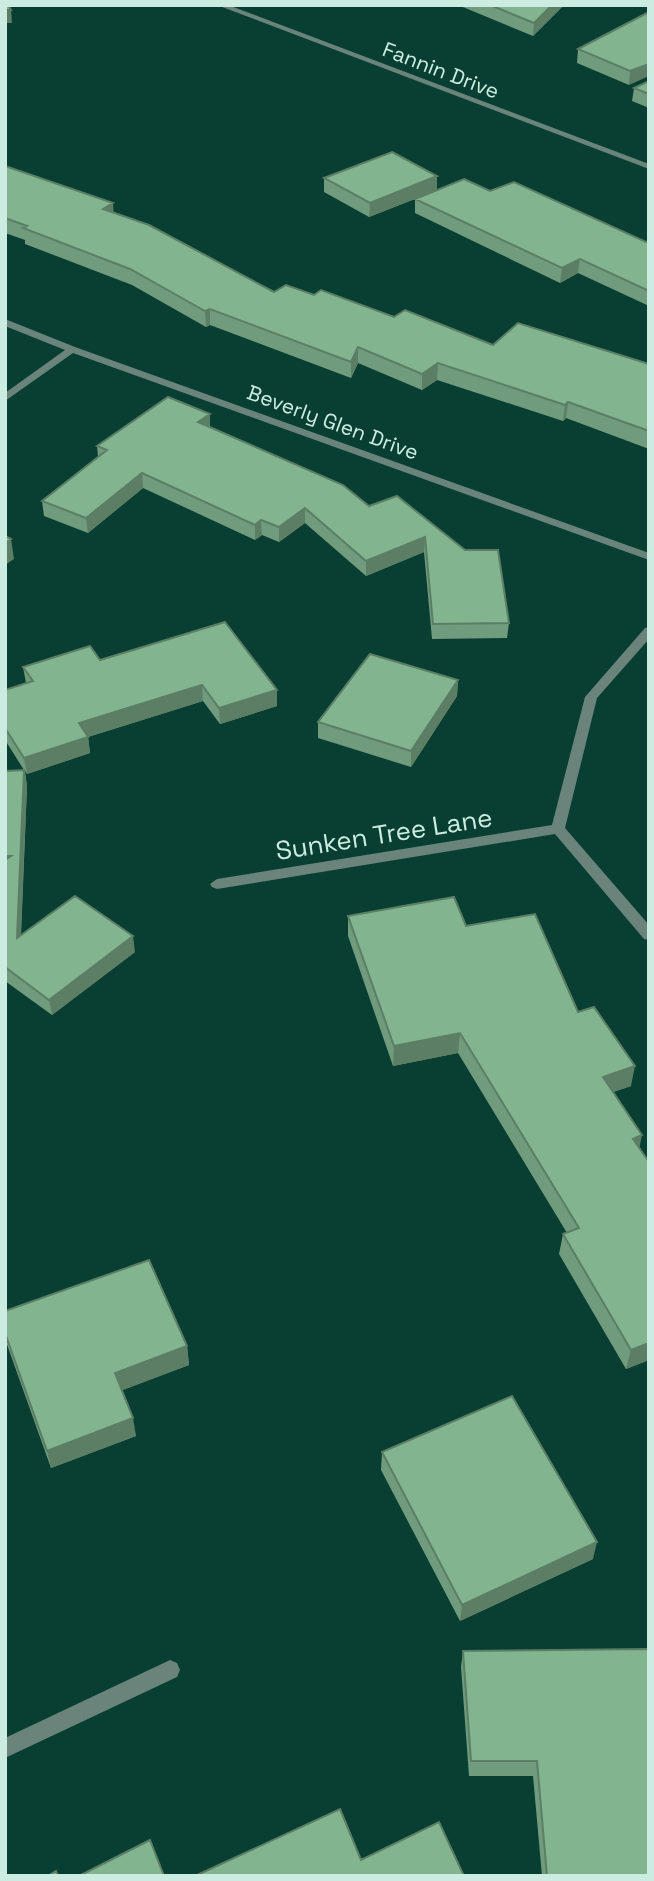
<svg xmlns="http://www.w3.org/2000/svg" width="654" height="1881" viewBox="0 0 654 1881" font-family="'Space Grotesk',sans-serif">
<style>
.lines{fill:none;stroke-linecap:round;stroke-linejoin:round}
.minor{fill:#6a847c;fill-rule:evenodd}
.wall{fill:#709b7c}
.shaded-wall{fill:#5b7e65}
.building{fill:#82b490;stroke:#5b7e65;stroke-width:2}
.labels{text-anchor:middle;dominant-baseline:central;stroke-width:7;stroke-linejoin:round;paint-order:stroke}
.far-street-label{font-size:21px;fill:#ccece1;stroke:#083f32}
.street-label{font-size:26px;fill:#ccece1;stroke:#083f32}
</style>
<rect width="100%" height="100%" fill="#083f32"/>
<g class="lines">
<path class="minor" d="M217 5H228L649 164V169Z
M5 319 75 347 649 553V560L73 353 5 401V393L65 350 5 326Z
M649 627V639L597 698 565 828 649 925V940L644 939 555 834 217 889 212 887 210 884 217 879 552 825 585 697 645 628Z
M170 1660 177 1663 180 1670 177 1677 5 1758V1738Z"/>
</g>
<path class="wall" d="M458 5H564L533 36Z
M649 12 629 85 577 63 578 49Z
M649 81V108L632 101 634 88Z
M5 166 113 212 274 292 314 295 493 345 649 364V449L566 418 563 421 437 380 422 390 358 363 351 378 210 325 206 327 132 285 25 244V240L5 233Z
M324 178 437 190 490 191 646 242 649 241V306L578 273 560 283 415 213V199L369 217 324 192Z
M210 414V427L369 506 397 496 509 623 507 638 432 639 424 552 366 576 305 523 279 542 262 535 255 540 143 488 88 533 44 516 42 501 98 457 97 446Z
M100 660 277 690V706L220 724 203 701 88 737 90 753 27 774 25 771 27 786 21 936 135 952 52 1015 5 981V771L24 770 5 740V690L26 683 23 667Z
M458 680 457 696 411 767 318 738V722Z
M348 916 466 926 578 1012 631 1086 613 1092 640 1148 649 1162V1360L626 1369 559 1254 563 1234 567 1233 458 1053 393 1066 348 936Z
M5 1311 187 1346 189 1365 122 1390 136 1436 51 1468 5 1339Z
M382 1452 593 1559 460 1621 381 1470Z
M463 1651 649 1876H542L533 1776H469L461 1667Z"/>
<path class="shaded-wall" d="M552 5H564L533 36 534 23Z
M5 10H11L12 23H5Z
M649 64V76L629 85 630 71Z
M437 176V190L369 217 370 203Z
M113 203 114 219 103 209Z
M580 259 578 273 560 283 562 268Z
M210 309V325L206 327 205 311Z
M358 347V363L351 378V362Z
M438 363 437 380 422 390V374Z
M568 402 566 418 563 421 565 405Z
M210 414V428L198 422Z
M142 473 143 488 88 533 86 518Z
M305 508V523L279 542V527Z
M261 520 262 535 255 540V525Z
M425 537 424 552 366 576V561Z
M11 539 14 559 5 565V543Z
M458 680 457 696 411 767V751Z
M202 685 203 701 88 737 90 753 27 774 24 758 79 723Z
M277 690V706L220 724 219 708Z
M24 770 27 786 20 954 17 938Z
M133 936 135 952 52 1015 49 1000Z
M460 1033 458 1053 393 1066 394 1046Z
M635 1066 631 1086 599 1097 603 1077Z
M642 1135 638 1155 633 1139Z
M649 1343V1360L626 1369 631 1350Z
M187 1346 189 1365 118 1392 115 1373Z
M133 1418 136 1436 51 1468 47 1451Z
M597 1542 593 1559 460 1621 462 1605Z"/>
<path class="building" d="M5 5H8L11 10H5Z
M490 5H552L534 23Z
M649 12V64L630 71 578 49Z
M649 81V94L634 88Z
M392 152 437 176 370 203 324 178Z
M5 166 113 203 103 209 149 225 274 292 286 285 314 295 321 290 394 317 405 310 493 345 518 323 649 364V431L568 402 565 405 438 363 422 374 358 347 351 362 210 309 205 311 130 269 23 228 27 226 5 218Z
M464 179 490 191 514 182 646 242 649 241V291L580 259 562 268 415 199Z
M168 397 210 414 198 422 343 485 369 506 397 496 465 550H498L509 623 433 624 425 537 366 561 305 508 279 527 261 520 255 525 142 473 86 518 42 501 107 450 97 446Z
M5 536 11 539 5 543Z
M225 622 277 690 219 708 202 685 79 723 88 737 24 758 5 728V690L33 681 23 667 90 646 100 660Z
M370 654 458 680 411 751 318 722Z
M24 770 17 938 75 896 133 936 49 1000 5 967V860L11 856H5V771Z
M454 897 466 926 535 914 578 1012 594 1007 635 1066 603 1077 642 1135 633 1139 649 1162V1343L631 1350 563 1234 579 1228 460 1033 394 1046 348 916Z
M149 1260 187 1346 115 1373 133 1418 47 1451 5 1333V1311Z
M512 1396 597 1542 462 1605 382 1452Z
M649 1649V1876H547L537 1761H471L463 1651Z
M340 1809 361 1860 439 1822 464 1876H195Z
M150 1840 164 1876H79Z
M56 1871 58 1876H48Z"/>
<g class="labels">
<g class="far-street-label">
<text transform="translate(441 70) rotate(21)">Fannin Drive</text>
<text transform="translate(333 422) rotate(20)">Beverly Glen Drive</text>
</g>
<g class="street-label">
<text transform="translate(384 834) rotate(-9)">Sunken Tree Lane</text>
</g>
</g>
<rect width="654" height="1881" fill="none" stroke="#ccece1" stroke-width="14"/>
</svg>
